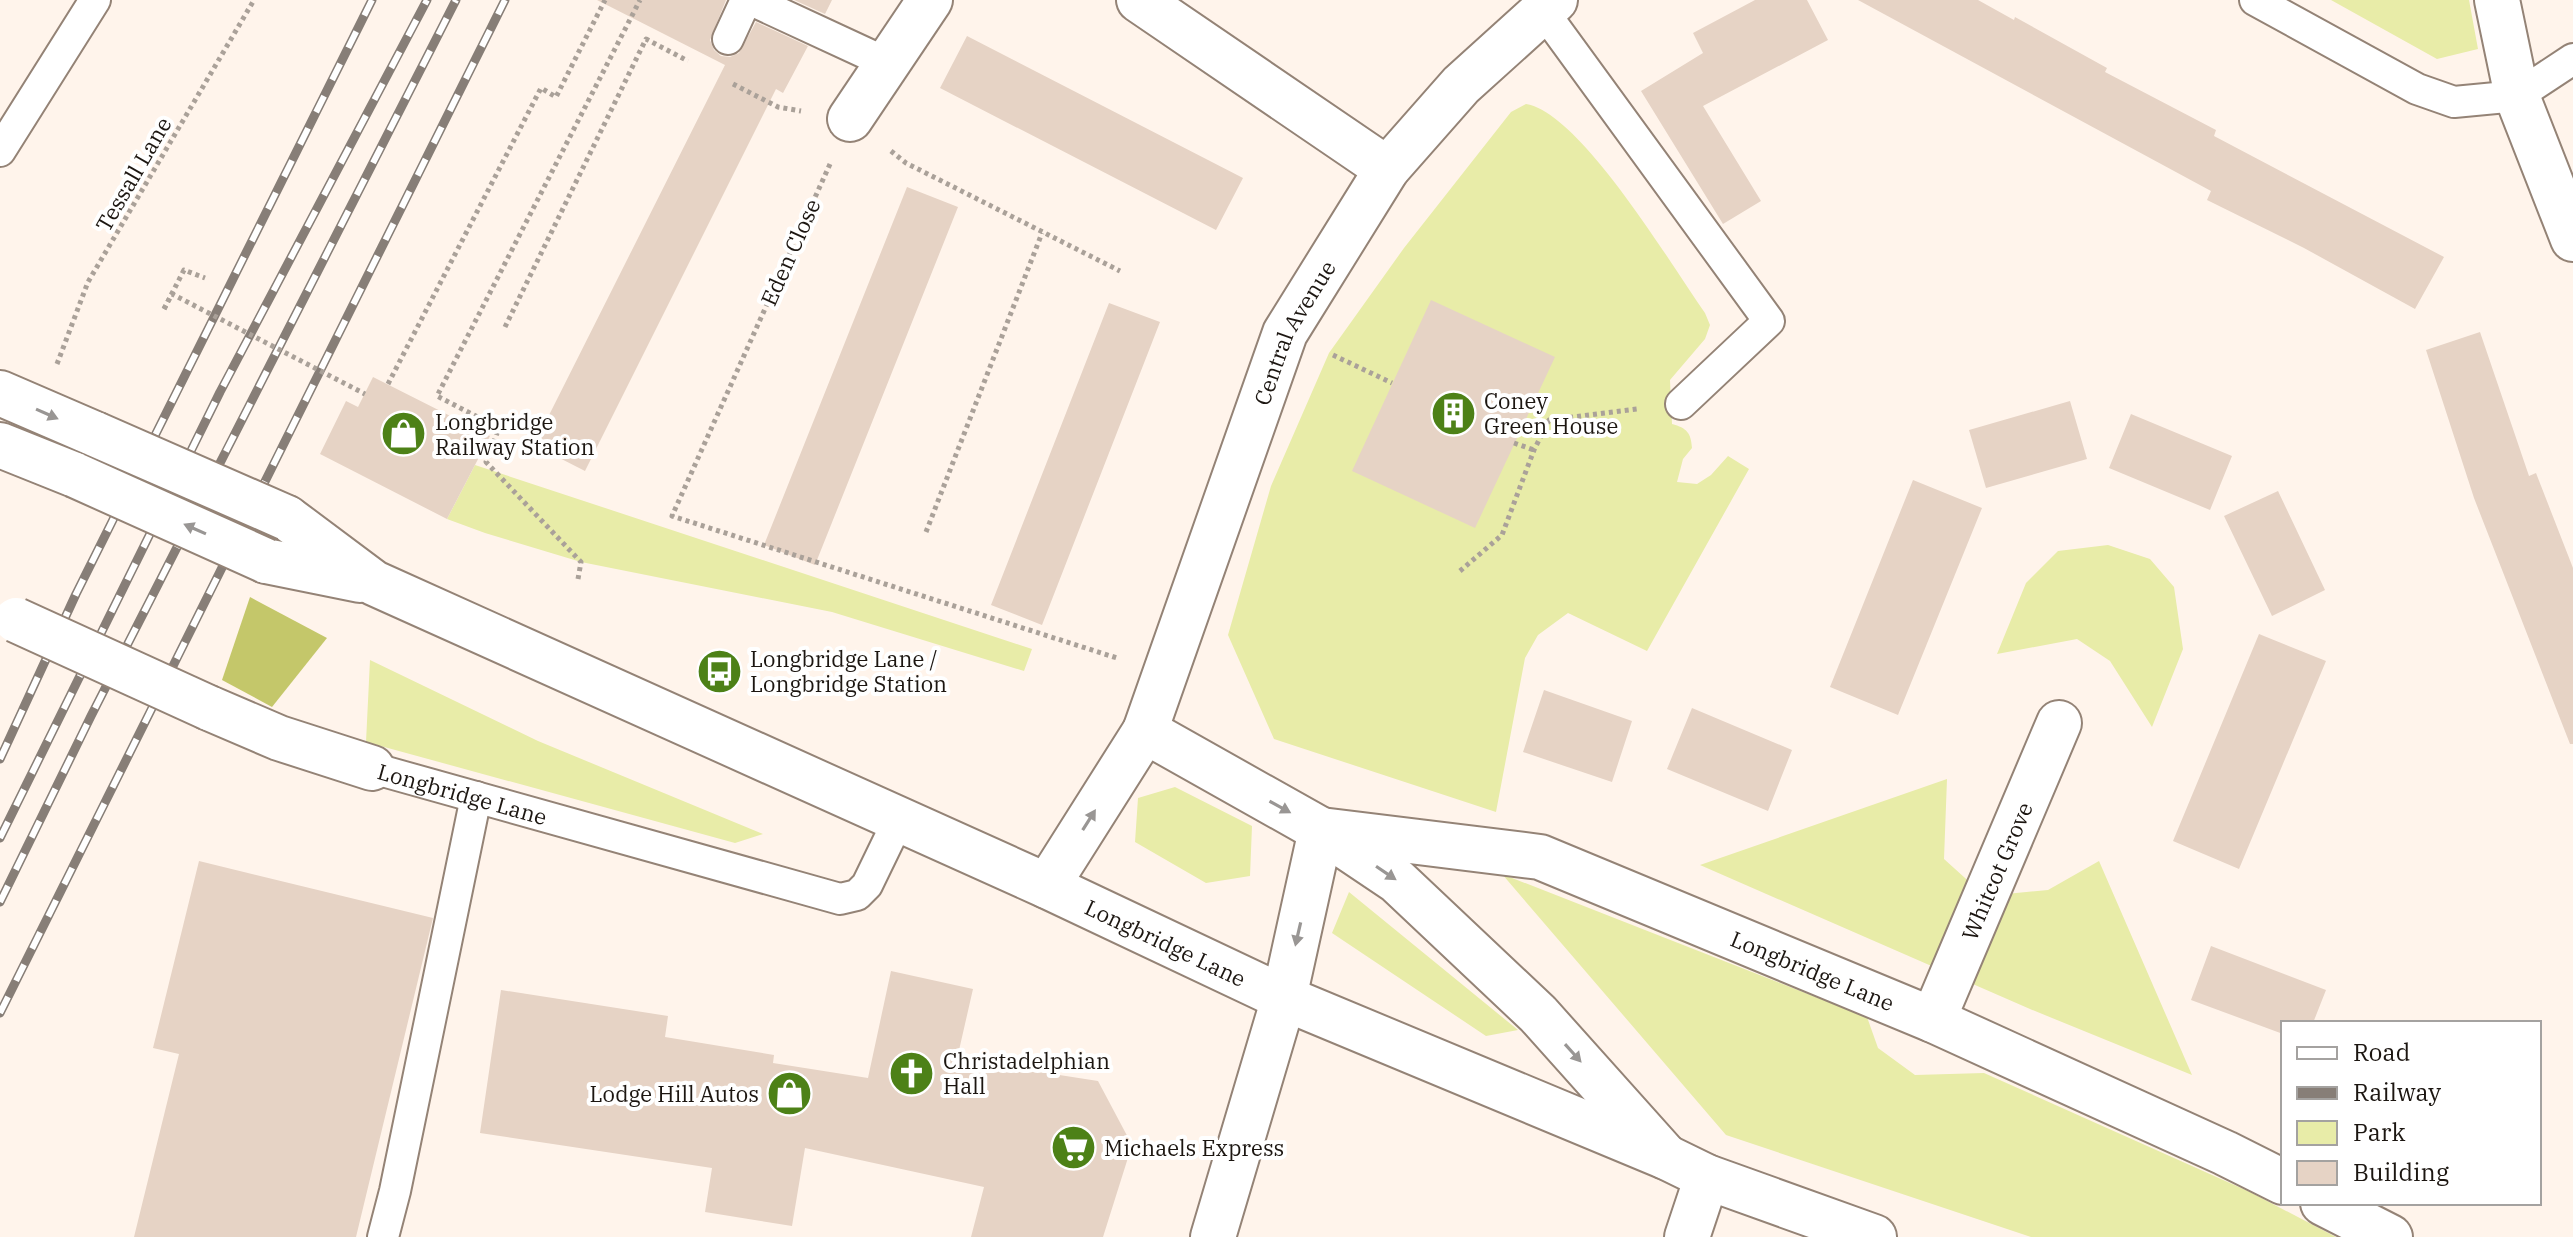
<svg xmlns="http://www.w3.org/2000/svg" width="2573" height="1237" viewBox="0 0 2573 1237" font-family="'IBM Plex Serif',serif">
<style>
.green{fill:#e8eca8}
.forest{fill:#c4c76a}
.building{fill:#e6d3c5}
.lines{fill:none;stroke-linecap:round;stroke-linejoin:round}
.service-casing{stroke:#948376;stroke-width:34}
.pedestrian-casing{stroke:#948376;stroke-width:48}
.minor-casing{stroke:#948376;stroke-width:48}
.tertiary-casing{stroke:#948376;stroke-width:48}
.path{stroke:#aaa199;stroke-width:5;stroke-dasharray:4 4;stroke-linecap:butt}
.service{stroke:#fff;stroke-width:30}
.pedestrian{stroke:#fff;stroke-width:44}
.minor{stroke:#fff;stroke-width:44}
.tertiary{stroke:#fff;stroke-width:44}
.rail-casing{stroke:#877e77;stroke-width:9}
.rail{stroke:#fff;stroke-width:6;stroke-dasharray:18;stroke-linecap:butt}
.pedestrian-bridge-casing{stroke:#948376;stroke-width:48;stroke-linecap:butt}
.tertiary-bridge-casing{stroke:#948376;stroke-width:48;stroke-linecap:butt}
.path-bridge{stroke:#aaa199;stroke-width:5;stroke-dasharray:4 4;stroke-linecap:butt}
.pedestrian-bridge{stroke:#fff;stroke-width:44}
.tertiary-bridge{stroke:#fff;stroke-width:44}
.oneway{fill:#999694}
.labels{text-anchor:middle;dominant-baseline:central;stroke-width:8;stroke-linejoin:round;paint-order:stroke}
.street-label{font-size:22px;fill:#1c1611;stroke:#fff}
.poi-label{font-size:22px;fill:#1c1611;stroke:#fff;text-anchor:start}
</style>
<rect width="100%" height="100%" fill="#fff4eb"/>
<path class="green" d="M2331 0H2469L2478 49 2437 59Z
M1526 104C1581 113 1671 265 1705 313L1710 325 1705 339 1670 380 1672 424C1687 428 1691 433 1692 448L1683 459 1677 482 1697 484 1711 475 1728 456 1749 469 1647 651 1568 613 1538 635 1525 658 1496 812 1274 739 1228 635 1271 486 1329 353 1404 248 1511 112Z
M475 465 1032 649 1024 671 832 612 581 562 485 533 447 519Z
M2108 545 2150 559 2174 587 2183 649 2152 727 2110 661 2077 639 1997 654 2026 583 2058 551Z
M370 660 538 741 763 834 735 843 366 742Z
M1947 779 1944 859 1985 896 2048 890 2099 861 2192 1075 2030 1009 1700 865Z
M1175 787 1252 826 1250 876 1206 883 1135 842 1138 798Z
M1502 874 1867 1017 1878 1048 1915 1075 1984 1073 2250 1192 2336 1237H2031L1726 1135Z
M1349 892 1518 1030 1486 1036 1332 933Z"/>
<path class="forest" d="M250 597 327 638 272 707 222 680Z"/>
<path class="building" d="M597 0H726L710 40 714 50 721 56 730 57 739 53 756 22 808 46 783 93 776 89 585 471 534 445 725 65Z
M794 0H832L825 14Z
M1755 0H1807L1828 40 1703 106 1761 201 1723 224 1641 91 1703 53 1693 33Z
M1858 0H1978L2014 20 2015 17 2107 68 2105 72 2216 130 2214 136 2444 257 2415 309 2304 248 2207 200 2211 191Z
M967 36 1243 178 1216 230 940 88Z
M907 187 958 207 815 565 764 545Z
M1431 300 1555 357 1475 528 1352 471Z
M1109 303 1160 322 1042 625 991 605Z
M2480 332 2529 476 2536 473 2573 568V744H2570L2474 498 2426 350Z
M373 377 490 436 447 519 320 454 346 401 358 407Z
M2070 401 2087 459 1986 488 1969 430Z
M2131 414 2232 456 2210 510 2109 468Z
M1913 480 1982 508 1898 715 1830 687Z
M2278 491 2325 590 2272 616 2224 516Z
M2259 634 2326 661 2239 869 2173 841Z
M1544 690 1632 721 1612 782 1523 752Z
M1692 708 1792 750 1768 811 1667 769Z
M199 861 433 918 356 1237H134L179 1054 153 1048Z
M2211 946 2326 990 2313 1023H2283V1034L2191 1000Z
M891 971 973 989 957 1059 1098 1081 1132 1145 1103 1237H971L984 1187 805 1148 792 1226 705 1212 712 1168 480 1133 501 990 668 1016 665 1037 774 1055 773 1063 868 1078Z"/>
<g class="lines">
<defs>
<g id="service">
<path d="M751 0 887 63"/>
<path d="M2255 0 2417 89 2454 102 2517 96 2573 59"/>
<path d="M1543 11 1769 321 1681 404"/>
<path d="M728 39 746 0"/>
<path d="M0 151 95 0"/>
<path id="s1" d="M372 768 840 899 857 895 867 885 899 819"/>
<path d="M383 1237 395 1191 476 797"/>
</g>
<path id="pedestrian" d="M209 708 279 738 372 768"/>
<g id="minor">
<path d="M1139 0 1387 169"/>
<path d="M2497 0 2517 96 2573 239"/>
<path d="M850 119 930 0"/>
<path id="s2" d="M1145 731 1285 333 1387 169 1461 85 1555 0"/>
<path id="s3" d="M1321 830 1540 857 1933 1020 2225 1153 2283 1182"/>
<path d="M1047 886 1145 731 1321 830 1397 881 1538 1014 1666 1157"/>
<path id="s4" d="M1933 1020 2059 723"/>
<path d="M2323 1203 2390 1237"/>
<path d="M1213 1237 1284 998 1321 830"/>
<path d="M1687 1237 1707 1177"/>
</g>
<g id="tertiary">
<path d="M0 393 95 434"/>
<path d="M0 445 75 475"/>
<path id="s5" d="M287 518 374 583 1047 886 1284 998 1666 1157 1707 1177 1874 1237"/>
<path d="M266 561 360 580"/>
</g>
</defs>
<use href="#service" class="service-casing"/>
<use href="#pedestrian" class="pedestrian-casing"/>
<use href="#minor" class="minor-casing"/>
<use href="#tertiary" class="tertiary-casing"/>
<path class="path" d="M733 84 778 107 801 111
M891 151 906 163 1120 271
M830 164 672 516 1117 658
M164 309 184 270 205 278
M505 327 646 39 688 61
M1333 355 1392 383
M57 364 88 282 254 0
M388 384 541 88 556 97 605 0
M1514 443 1534 450
M926 532 1042 233
M1460 571 1502 535 1534 450 1549 420 1637 409
M578 579 581 562 486 462 499 428 437 396 640 0"/>
<use href="#service" class="service"/>
<use href="#pedestrian" class="pedestrian"/>
<use href="#minor" class="minor"/>
<use href="#tertiary" class="tertiary"/>
<defs>
<path id="rail" d="M0 759 76 594 372 0
M0 838 220 392 427 0
M0 902 91 716 456 0
M0 1013 505 0"/>
</defs>
<use href="#rail" class="rail-casing"/>
<use href="#rail" class="rail"/>
<defs>
<path id="pedestrian-bridge" d="M16 620 209 708"/>
<path id="tertiary-bridge" d="M95 434 287 518
M75 475 266 561"/>
</defs>
<use href="#pedestrian-bridge" class="pedestrian-bridge-casing"/>
<use href="#tertiary-bridge" class="tertiary-bridge-casing"/>
<path class="path-bridge" d="M164 309 172 294 365 394"/>
<use href="#pedestrian-bridge" class="pedestrian-bridge"/>
<use href="#tertiary-bridge" class="tertiary-bridge"/>
</g>
<defs><path id="oneway-solid" d="M-6-.8H1V-3.2L6.5 0L1 3.2V.8H-6Z" transform="scale(2)"/></defs>
<g class="oneway">
<use href="#oneway-solid" transform="translate(47 414) rotate(24)"/>
<use href="#oneway-solid" transform="translate(195 529) rotate(-156)"/>
<use href="#oneway-solid" transform="translate(1280 807) rotate(29)"/>
<use href="#oneway-solid" transform="translate(1089 820) rotate(-58)"/>
<use href="#oneway-solid" transform="translate(1386 873) rotate(34)"/>
<use href="#oneway-solid" transform="translate(1298 934) rotate(103)"/>
<use href="#oneway-solid" transform="translate(1573 1053) rotate(48)"/>
</g>
<defs>
<symbol id="building-disc" viewBox="-11 -11 22 22"><circle r="9.5" fill="#4d8117" stroke="#fff"/><path d="M-4-6H4V6H1V3H-1V6H-4ZM-2.5-4.3h1.7v1.8h-1.7ZM.8-4.3h1.7v1.8H.8ZM-2.5-1h1.7V.8h-1.7ZM.8-1h1.7V.8H.8Z" fill="#fff"/></symbol>
<symbol id="shop-disc" viewBox="-11 -11 22 22"><circle r="9.5" fill="#4d8117" stroke="#fff"/><path d="M-5-2.5h2.3a2.7 3.5 0 0 1 5.4 0H5L5.5 6h-11ZM-1.5-2.5h3a1.5 2.3 0 0 0-3 0Z" fill="#fff"/></symbol>
<symbol id="bus-disc" viewBox="-11 -11 22 22"><circle r="9.5" fill="#4d8117" stroke="#fff"/><path d="M-5-6H5V4H4V6H2V4H-2V6H-4V4H-5ZM-3.5-4V0h7V-4ZM-3.5 1.2v1.5H-2V1.2ZM2 1.2v1.5H3.5V1.2Z" fill="#fff"/></symbol>
<symbol id="church-disc" viewBox="-11 -11 22 22"><circle r="9.5" fill="#4d8117" stroke="#fff"/><path d="M-1.2-6h2.4v3.5h3.3v2.4h-3.3V6h-2.4V-.1h-3.3v-2.4h3.3Z" fill="#fff"/></symbol>
<symbol id="supermarket-disc" viewBox="-11 -11 22 22"><circle r="9.5" fill="#4d8117" stroke="#fff"/><path d="M-6-5.5h2.5l.6 2H6L4.5 2H-2.5L-4.4-4H-6ZM-1.5 3.2a1.3 1.3 0 1 0 .1 0ZM3 3.2a1.3 1.3 0 1 0 .1 0Z" fill="#fff"/></symbol>
</defs>
<g fill-rule="evenodd">
<use href="#building-disc" x="1428" y="388" width="51" height="51"/>
<use href="#shop-disc" x="378" y="408" width="51" height="51"/>
<use href="#bus-disc" x="694" y="646" width="51" height="51"/>
<use href="#church-disc" x="886" y="1048" width="51" height="51"/>
<use href="#shop-disc" x="764" y="1068" width="51" height="51"/>
<use href="#supermarket-disc" x="1048" y="1122" width="51" height="51"/>
</g>
<g class="labels">
<g class="street-label">
<text transform="translate(133 174) rotate(-60)">Tessall Lane</text>
<text transform="translate(790 252) rotate(-66)">Eden Close</text>
<text stroke="none"><textPath href="#s2" startOffset="426">Central Avenue</textPath></text>
<text stroke="none"><textPath href="#s1" startOffset="94">Longbridge Lane</textPath></text>
<text stroke="none"><textPath href="#s4" startOffset="162">Whitcot Grove</textPath></text>
<text stroke="none"><textPath href="#s5" startOffset="978">Longbridge Lane</textPath></text>
<text stroke="none"><textPath href="#s3" startOffset="516">Longbridge Lane</textPath></text>
</g>
<g class="poi-label">
<text x="1484" y="400">Coney<tspan x="1484" dy="25">Green House</tspan></text>
<text x="435" y="421">Longbridge<tspan x="435" dy="25">Railway Station</tspan></text>
<text x="750" y="658">Longbridge Lane /<tspan x="750" dy="25">Longbridge Station</tspan></text>
<text x="943" y="1060">Christadelphian<tspan x="943" dy="25">Hall</tspan></text>
<text x="759" y="1093" text-anchor="end">Lodge Hill Autos</text>
<text x="1104" y="1147">Michaels Express</text>
</g>
</g>
<rect x="2281" y="1021" width="260" height="184" fill="#ffffff" stroke="#a4a2a0" stroke-width="2"/>
<rect x="2297" y="1047" width="40" height="12" fill="#ffffff" stroke="#a4a2a0" stroke-width="2"/>
<text x="2353" y="1061" font-size="24" fill="#1c1611">Road</text>
<rect x="2297" y="1087" width="40" height="12" fill="#877e77" stroke="#a4a2a0" stroke-width="2"/>
<text x="2353" y="1101" font-size="24" fill="#1c1611">Railway</text>
<rect x="2297" y="1121" width="40" height="24" fill="#e8eca8" stroke="#a4a2a0" stroke-width="2"/>
<text x="2353" y="1141" font-size="24" fill="#1c1611">Park</text>
<rect x="2297" y="1161" width="40" height="24" fill="#e6d3c5" stroke="#a4a2a0" stroke-width="2"/>
<text x="2353" y="1181" font-size="24" fill="#1c1611">Building</text>
</svg>
